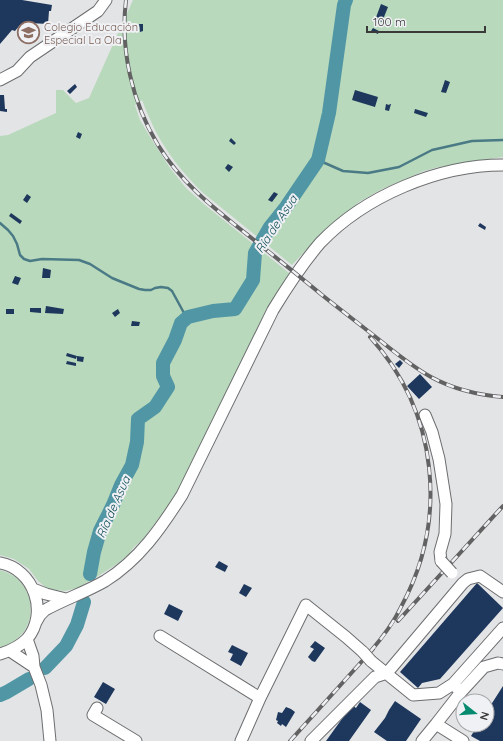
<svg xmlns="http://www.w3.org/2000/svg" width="503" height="741" viewBox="0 0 503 741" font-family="Quicksand,sans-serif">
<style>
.green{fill:#b8d9bb}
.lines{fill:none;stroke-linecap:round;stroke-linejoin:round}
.stream{stroke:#4a7a85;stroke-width:2.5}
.river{stroke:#5196a5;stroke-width:14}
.building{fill:#1e375c}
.minor-casing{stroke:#6d6e70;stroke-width:13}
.minor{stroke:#fff;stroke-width:11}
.rail-casing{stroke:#626263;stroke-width:4}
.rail{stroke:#f0f1f4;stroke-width:2.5;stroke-dasharray:8;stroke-linecap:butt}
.minor-bridge-casing{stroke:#6d6e70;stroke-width:13;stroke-linecap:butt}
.minor-bridge{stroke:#fff;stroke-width:11}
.labels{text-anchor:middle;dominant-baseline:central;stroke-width:4;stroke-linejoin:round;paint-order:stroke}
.education-label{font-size:11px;fill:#785e54;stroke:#f0f1f4;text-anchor:start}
.water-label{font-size:12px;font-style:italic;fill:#0c4b56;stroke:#f0f1f4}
</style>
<rect width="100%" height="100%" fill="#e3e4e6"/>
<path class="green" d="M133 0H503V157L439 167 424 171 382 189 359 202 308 248 292 265 202 192C182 172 165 151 153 126 149 117 145 108 142 100L135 105 140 120 155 145 170 168 186 188 205 205 289 273 261 324 238 367 236 376 180 488 165 510 144 538 133 548 129 554 117 564 95 578 77 588 65 591 48 589 38 581 29 569 14 559 0 555V136L8 135 56 113V90H63L76 103 89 98Z
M0 570C7 572 14 575 19 580 34 596 35 622 19 637 13 642 7 646 0 647Z"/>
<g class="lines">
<path class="stream" d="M318 160 343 171 368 173 399 167 432 150 472 141 503 140
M0 223 8 230 13 236 17 244 20 255 24 259 30 261 42 259 79 260 90 264 112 278 139 289 145 290H151L155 288 161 287 168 288 172 291 184 313 188 317"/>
<path class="river" d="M90 574 94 552 100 531 113 505 121 485 132 465 137 442 138 419 155 407 168 387 163 376V363L175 340 181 323 188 317 213 311 235 309 253 280 255 253 270 227 286 207 318 160 329 113 344 5 346 0
M45 668 66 646 77 625 84 602
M0 695 7 692 29 679"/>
</g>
<path class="building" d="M0 0H22L52 5 51 11H49L48 24 29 23 28 25H20L15 31 12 30 0 44Z
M381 4 388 7 382 22 375 20Z
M139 24H143V31L140 32Z
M373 28 379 31 378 34 371 31Z
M445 80 450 82 446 93 441 92Z
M75 84 77 87 70 94 67 91Z
M355 90 378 97 375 107 352 100Z
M0 95H4L5 109H7V112L0 111Z
M386 104 389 105 390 104H391L389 111 385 110Z
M415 109 428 113 426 117 414 113Z
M78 132 82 134 80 139 76 137Z
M231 138 236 143 234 145 229 141Z
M228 164 233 167 229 172 225 168Z
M274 192 278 194 272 202 268 200Z
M27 194 31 197 27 203 23 200Z
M11 213 22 221 20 224 9 216Z
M480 223 486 227 485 230 478 226Z
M43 268 51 270 50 278H42Z
M15 276 21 278 18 285 12 283Z
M46 306 64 309 63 314 45 313Z
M30 308H41V313L30 312Z
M6 309H14V314H6Z
M118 309 120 313 115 317 112 313Z
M132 321 140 322 139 326H131Z
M67 353 77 356 76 359 66 356Z
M77 356 84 357 83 362 77 361Z
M400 360 403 363 399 368 395 364Z
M67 361 76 363V366L66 364Z
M420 374 432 387 419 399 407 386Z
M219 561 228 566 225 572 215 567Z
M477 583 503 608 440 679 422 683 418 688 400 672Z
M244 584 252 588 246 597 239 593Z
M169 604 183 611 178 621 164 614Z
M315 641 325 648 315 662 312 661 308 657 314 649 310 647Z
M232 645 248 653 241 666 230 660 233 654 228 652Z
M103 682 115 689 106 704 94 697Z
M503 686V741H480L471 736 478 725H487V711Z
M395 701 421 719 406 741H387L374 732 385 718 389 710Z
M360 702 371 710 349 741H326L352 705 356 708Z
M286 707 291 709 295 712 286 727 282 724 281 726 277 723 278 721 276 720 278 712 282 713Z"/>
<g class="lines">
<defs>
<path id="minor" d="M0 80 17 71 30 57 98 11 106 0
M425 415 432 432 439 459 446 504 445 534 440 552 441 561
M0 563C34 569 49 613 27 639 19 647 10 651 0 654
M33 589 46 594 66 599
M36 622 40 615 45 610C65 599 86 592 105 581 139 560 161 528 182 495L273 310C287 287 302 264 320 243 365 196 438 165 503 165
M160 636 260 698
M27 639 33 656 34 667 41 685 47 710 50 741
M10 651 34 667
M371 661 413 695 439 693 453 684 461 692
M453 684 503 628
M97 708 93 715 136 741
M436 724 463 741
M241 741 260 698 306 605 346 637 363 652
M311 741 375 677 387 673 463 583 468 579 480 576 503 592
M422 741 436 724 461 692 484 667 498 663 503 664"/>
</defs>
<use href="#minor" class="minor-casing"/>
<use href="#minor" class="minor"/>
<defs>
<path id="rail" d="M126 0C120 50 132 102 158 145 181 183 215 209 249 236 274 256 298 275 322 295 342 311 362 326 382 342 397 354 413 367 431 377 453 389 478 395 503 397
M398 621 503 506
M370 652C382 638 393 624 401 607 449 519 438 412 370 337
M290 741 373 649"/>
</defs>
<use href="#rail" class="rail-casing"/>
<use href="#rail" class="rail"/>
<defs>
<path id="minor-bridge" d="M441 561 452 573
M363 652 371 661"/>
</defs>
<use href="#minor-bridge" class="minor-bridge-casing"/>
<use href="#minor-bridge" class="minor-bridge"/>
</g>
<defs>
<symbol id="school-ring" viewBox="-11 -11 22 22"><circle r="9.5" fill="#f0f1f4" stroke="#8d6e63" stroke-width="1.5"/><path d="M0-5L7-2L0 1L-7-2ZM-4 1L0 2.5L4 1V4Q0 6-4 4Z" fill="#8d6e63"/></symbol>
</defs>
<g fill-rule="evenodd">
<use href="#school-ring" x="16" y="20" width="25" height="25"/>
</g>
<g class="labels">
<g class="education-label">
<text x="44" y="27">Colegio Educación<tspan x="44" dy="13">Especial La Ola</tspan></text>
</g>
<g class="water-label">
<text transform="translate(276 224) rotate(-57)">Ría de Asua</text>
<text transform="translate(113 507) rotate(-66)">Ría de Asua</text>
</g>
</g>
<g transform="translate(475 713) rotate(107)"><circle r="19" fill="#f0f1f4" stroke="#a7a8aa"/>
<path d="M0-3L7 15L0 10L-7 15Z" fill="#068b71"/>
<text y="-6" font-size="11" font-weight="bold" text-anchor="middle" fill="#3a3a3b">N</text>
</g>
<path d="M367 26v6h118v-6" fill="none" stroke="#3a3a3b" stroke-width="2"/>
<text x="373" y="26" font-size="12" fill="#3a3a3b" stroke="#f0f1f4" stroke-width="3" paint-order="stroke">100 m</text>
</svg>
